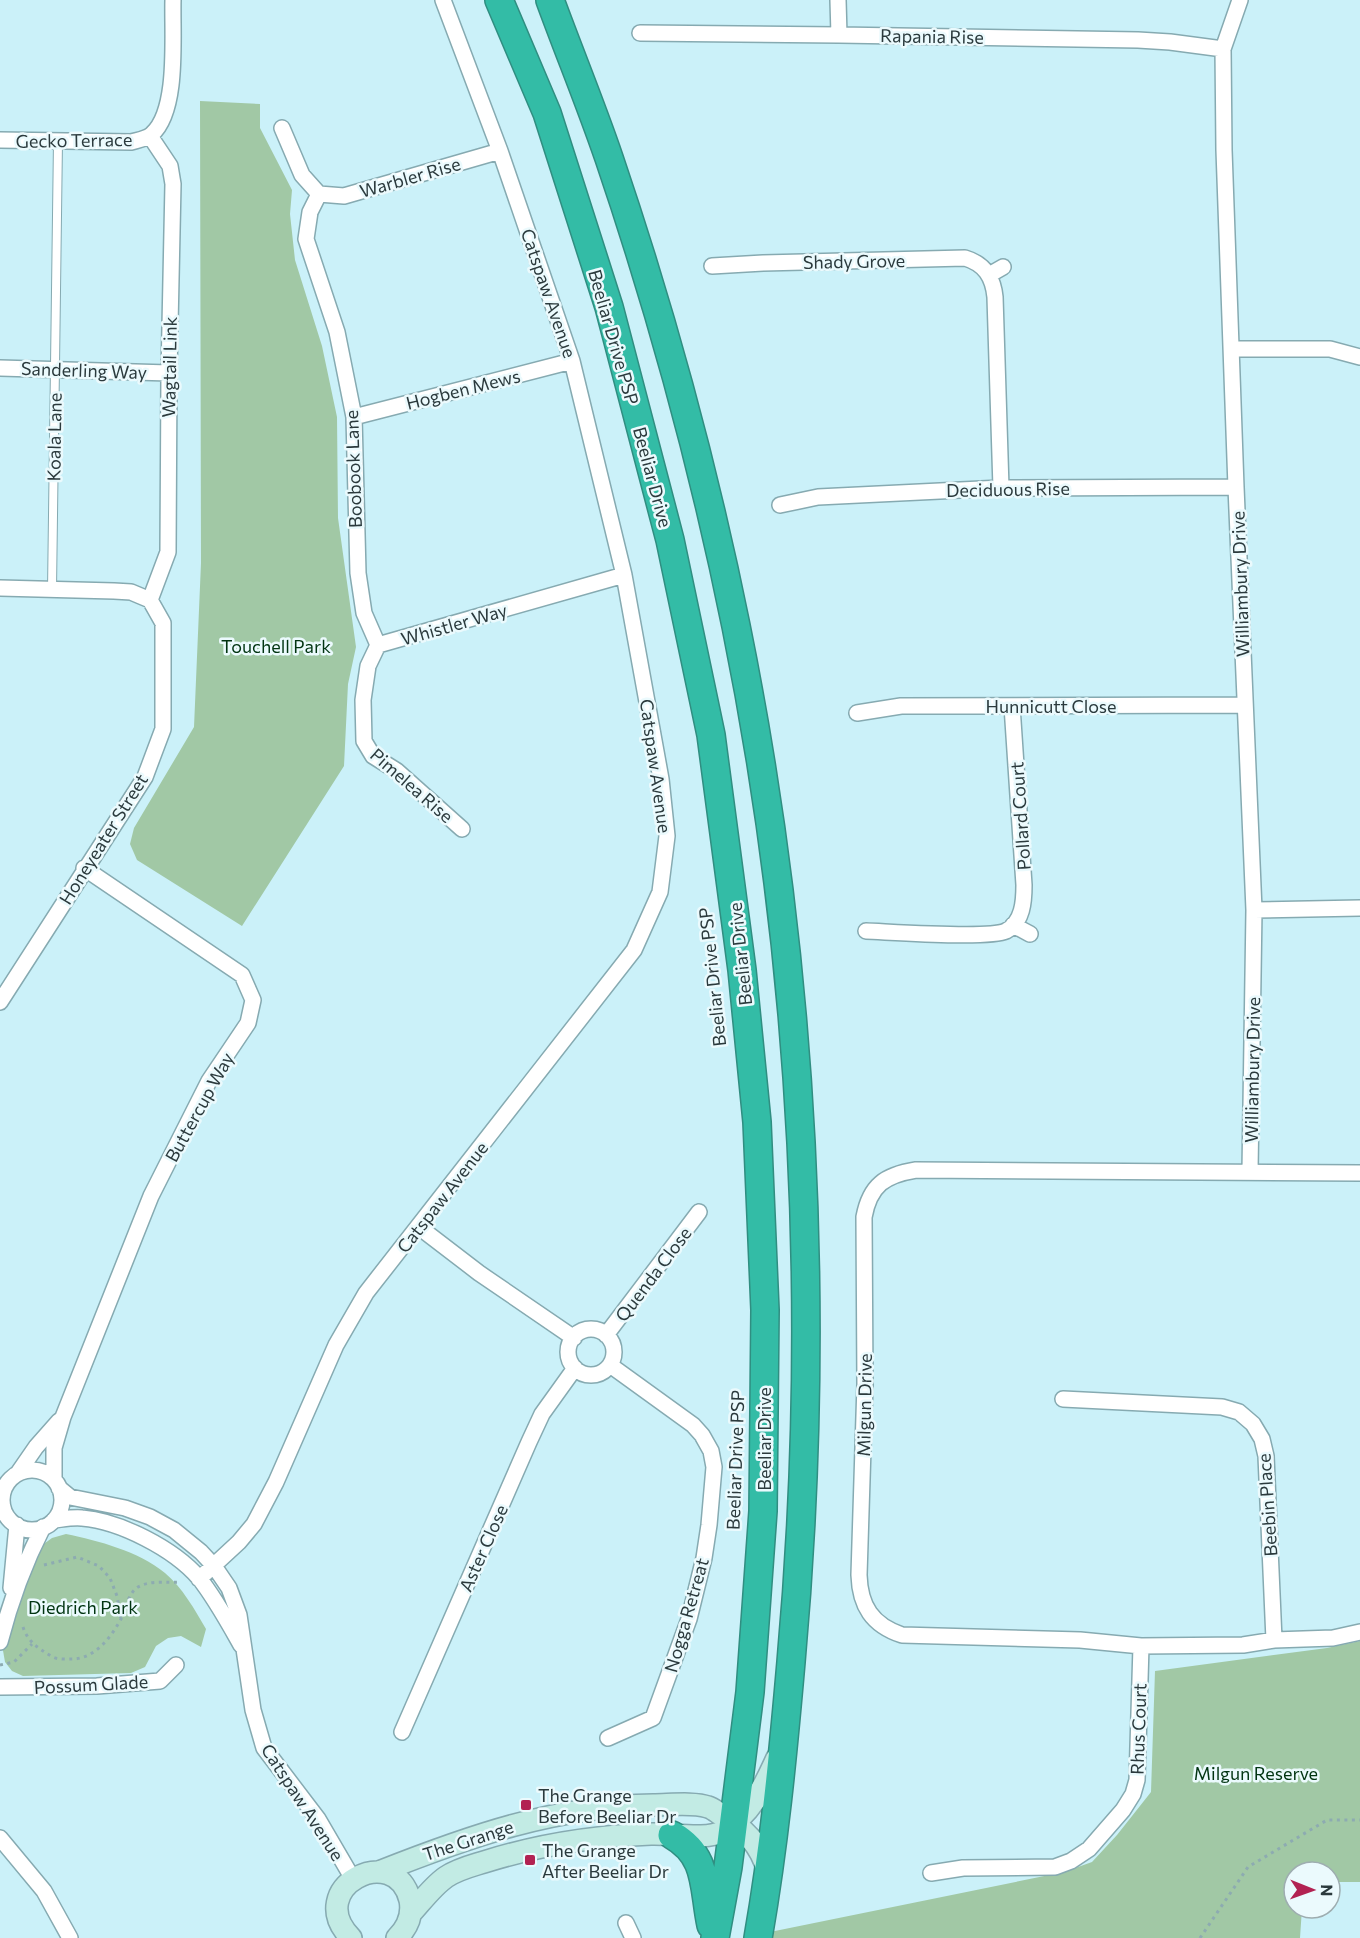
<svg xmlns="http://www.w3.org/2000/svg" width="1360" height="1938" viewBox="0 0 1360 1938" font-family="Commissioner,sans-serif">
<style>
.green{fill:#a1c8a5}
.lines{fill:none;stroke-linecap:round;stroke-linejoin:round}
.lane-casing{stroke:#86aab1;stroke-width:10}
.street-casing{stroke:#86aab1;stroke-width:18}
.secondary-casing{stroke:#86aab1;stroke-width:24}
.highway-casing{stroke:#308e81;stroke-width:30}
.path{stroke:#8dabb1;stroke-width:3;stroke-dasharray:3 4.5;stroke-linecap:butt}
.lane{stroke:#fff;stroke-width:8}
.street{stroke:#fff;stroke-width:15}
.secondary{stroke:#c2ebe4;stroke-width:21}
.highway{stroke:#33bca6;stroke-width:27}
.poi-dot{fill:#b22252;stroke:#ebfafd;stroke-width:2}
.labels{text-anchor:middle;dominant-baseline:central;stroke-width:5;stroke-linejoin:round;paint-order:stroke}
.street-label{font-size:18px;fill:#2b3a3d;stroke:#ebfafd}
.park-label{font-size:18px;fill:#013411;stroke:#ebfafd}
.poi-label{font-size:18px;fill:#2b3a3d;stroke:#ebfafd;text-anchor:start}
</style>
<rect width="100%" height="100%" fill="#cbf1f9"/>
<path class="green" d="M200 101 260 104V128L292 190 290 214 295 260 322 346 337 417 338 518 356 647 348 684 344 766 242 926 137 860 130 844 134 828 194 727 201 563Z
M66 1534C99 1541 138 1551 165 1573 182 1587 195 1610 206 1629L201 1647 181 1636 168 1638 156 1646 145 1667 131 1673 23 1676 12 1671 5 1662 1 1639 34 1551 52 1538Z
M1360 1641V1882H1330V1872H1294V1908H1302L1300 1938H769L770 1932 1064 1872 1092 1862 1117 1835 1151 1792 1155 1671 1327 1648Z"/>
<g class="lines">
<defs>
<path id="lane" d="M52 590 58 141"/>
<path id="street" d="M838 0 839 35
M1240 0 1223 49 1224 150 1236 487 1254 910 1250 1171
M640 33 839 35 1138 40 1170 42 1223 49
M282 128 302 175 319 194 310 212 306 239 337 332 354 417 358 573 364 613 378 645
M0 140 131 142C138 140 147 139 152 134 179 110 172 35 173 0
M319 194 344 196 500 151
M712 266 763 263 965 258C985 264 993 277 995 297L1001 488
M989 275 1003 267
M1232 349H1330L1360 357
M0 368 169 373
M354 417 572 361
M780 505 818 497 1001 488 1236 487
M0 588 114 591 131 592 150 600 163 623V729L145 777 0 1002
M150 600 168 552 169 373 173 184 170 166 150 136
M857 713 901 706 1244 705
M462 829 397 771 373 756 364 741 363 700 368 666 378 645 624 575
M1254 910 1360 908
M1013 925 1030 934
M866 931C892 932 989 939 1006 931 1023 922 1024 901 1024 885L1012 706
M1360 1173 916 1170C885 1175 870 1185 864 1217L865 1384 859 1575C860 1606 872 1625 902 1635L1080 1640 1141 1646 1243 1645 1274 1640 1333 1638 1360 1632
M419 1227 479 1273 574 1338
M568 1352a23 23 0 1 1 46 0a23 23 0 1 1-46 0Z
M606 1335 699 1212
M1063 1399 1222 1407 1239 1412 1253 1424 1262 1439 1266 1456 1274 1640
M2 1500a30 30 0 1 1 60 0a30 30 0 1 1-60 0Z
M18 1473 36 1447 59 1421
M54 1479V1448L63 1417 151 1196 209 1081 248 1023 253 1000 242 975 84 868
M59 1488 70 1497 125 1508 150 1517 174 1530 201 1552 214 1566 229 1588 239 1615 253 1710 264 1748 318 1819 353 1879
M54 1520C63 1519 73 1517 82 1518 120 1521 174 1549 199 1578 215 1598 228 1622 241 1645
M199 1579 239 1542 254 1524 276 1482 336 1345 366 1293 634 950 660 892 667 836 661 779 624 575 572 361 500 151 443 0
M11 1588 17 1525
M0 1642C10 1603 24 1564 43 1527
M0 1687 97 1686 160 1681 176 1665
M402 1732 529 1442 542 1414 575 1368
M608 1738 653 1718 689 1619 704 1558 709 1525 714 1467 711 1451 702 1435 693 1425 610 1365
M0 1838 44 1891 70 1938
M931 1873 963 1868 1055 1867 1071 1861 1089 1849 1123 1810 1133 1794 1137 1780 1141 1646
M626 1923 633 1938"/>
<path id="secondary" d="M379 1872C470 1836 555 1806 653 1805 669 1805 694 1802 708 1807 712 1808 717 1812 720 1814 744 1828 761 1845 768 1872
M411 1913C422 1901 433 1886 446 1877 458 1869 471 1866 484 1862 538 1845 595 1836 651 1834 672 1833 706 1841 723 1831 751 1814 764 1787 777 1758
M351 1938C302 1888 395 1840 410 1900 413 1915 407 1928 397 1938"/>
<path id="highway" d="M499 0 547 113 609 307 670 540 711 735 742 970 757 1122 765 1310 763 1511 750 1692 728 1867 715 1938
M550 0C569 52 591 105 609 158 661 311 704 468 736 626 805 966 822 1318 791 1662 783 1754 774 1847 758 1938
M672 1835C709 1856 703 1888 711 1925"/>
</defs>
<use href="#lane" class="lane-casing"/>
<use href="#street" class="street-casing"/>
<use href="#secondary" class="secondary-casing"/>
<use href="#highway" class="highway-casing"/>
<path class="path" d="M44 1565 77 1557 99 1566 110 1578 117 1596 121 1619
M23 1627C28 1642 38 1648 51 1656 57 1660 66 1659 73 1659 96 1658 111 1637 121 1619 126 1609 128 1593 138 1587 150 1580 167 1583 179 1582
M0 1665 14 1662 32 1644
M1200 1938 1248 1867 1327 1820H1360"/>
<use href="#lane" class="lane"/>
<use href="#street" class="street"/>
<use href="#secondary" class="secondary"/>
<use href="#highway" class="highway"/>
</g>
<g class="poi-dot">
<rect x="520" y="1799" width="12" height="12" rx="3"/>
<rect x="524" y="1854" width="12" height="12" rx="3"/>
</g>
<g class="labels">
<g class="street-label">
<text transform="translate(932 36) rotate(1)">Rapania Rise</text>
<text transform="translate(74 140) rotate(-1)">Gecko Terrace</text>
<text transform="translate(410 177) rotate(-16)">Warbler Rise</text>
<text transform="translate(854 261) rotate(-1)">Shady Grove</text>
<text transform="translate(549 293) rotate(71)">Catspaw Avenue</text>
<text transform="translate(614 337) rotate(74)">Beeliar Drive PSP</text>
<text transform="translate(169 367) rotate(-89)">Wagtail Link</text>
<text transform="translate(84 370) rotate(2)">Sanderling Way</text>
<text transform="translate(463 389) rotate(-14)">Hogben Mews</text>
<text transform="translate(54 437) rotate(-89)">Koala Lane</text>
<text transform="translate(353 469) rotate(-92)">Boobook Lane</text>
<text transform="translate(653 477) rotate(75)">Beeliar Drive</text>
<text transform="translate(1008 489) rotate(-1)">Deciduous Rise</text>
<text transform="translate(1240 584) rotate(-92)">Williambury Drive</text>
<text transform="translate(454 624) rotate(-16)">Whistler Way</text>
<text x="1051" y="706">Hunnicutt Close</text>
<text transform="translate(656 766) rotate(82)">Catspaw Avenue</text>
<text transform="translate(412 785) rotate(41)">Pimelea Rise</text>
<text transform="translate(1020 816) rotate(-94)">Pollard Court</text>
<text transform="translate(103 839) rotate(-58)">Honeyeater Street</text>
<text transform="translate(740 954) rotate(-96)">Beeliar Drive</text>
<text transform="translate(712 977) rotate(-96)">Beeliar Drive PSP</text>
<text transform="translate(1252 1070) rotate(-89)">Williambury Drive</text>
<text transform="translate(199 1107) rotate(-61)">Buttercup Way</text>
<text transform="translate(442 1197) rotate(-52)">Catspaw Avenue</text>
<text transform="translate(653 1274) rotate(-53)">Quenda Close</text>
<text transform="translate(864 1405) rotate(-89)">Milgun Drive</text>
<text transform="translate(764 1439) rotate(-90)">Beeliar Drive</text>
<text transform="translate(735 1460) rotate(-88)">Beeliar Drive PSP</text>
<text transform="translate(1267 1505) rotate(-94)">Beebin Place</text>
<text transform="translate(483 1548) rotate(-66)">Aster Close</text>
<text transform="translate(686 1615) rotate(-74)">Nogga Retreat</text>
<text transform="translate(91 1684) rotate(-3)">Possum Glade</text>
<text transform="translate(1138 1729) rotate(-88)">Rhus Court</text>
<text transform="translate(303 1802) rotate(57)">Catspaw Avenue</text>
<text transform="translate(468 1840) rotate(-18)">The Grange</text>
</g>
<g class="park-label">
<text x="276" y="646">Touchell Park</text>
<text x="83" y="1607">Diedrich Park</text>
<text x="1256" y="1773">Milgun Reserve</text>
</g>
<g class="poi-label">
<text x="538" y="1795">The Grange<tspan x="538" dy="21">Before Beeliar Dr</tspan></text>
<text x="542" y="1850">The Grange<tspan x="542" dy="21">After Beeliar Dr</tspan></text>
</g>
</g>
<g transform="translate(1312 1890) rotate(91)"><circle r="28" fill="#ebfafd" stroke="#9eadb0" stroke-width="1.5"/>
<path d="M0-4.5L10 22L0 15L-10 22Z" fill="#b22252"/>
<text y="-9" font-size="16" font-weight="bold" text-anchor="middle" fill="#2b3a3d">N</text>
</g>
</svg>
